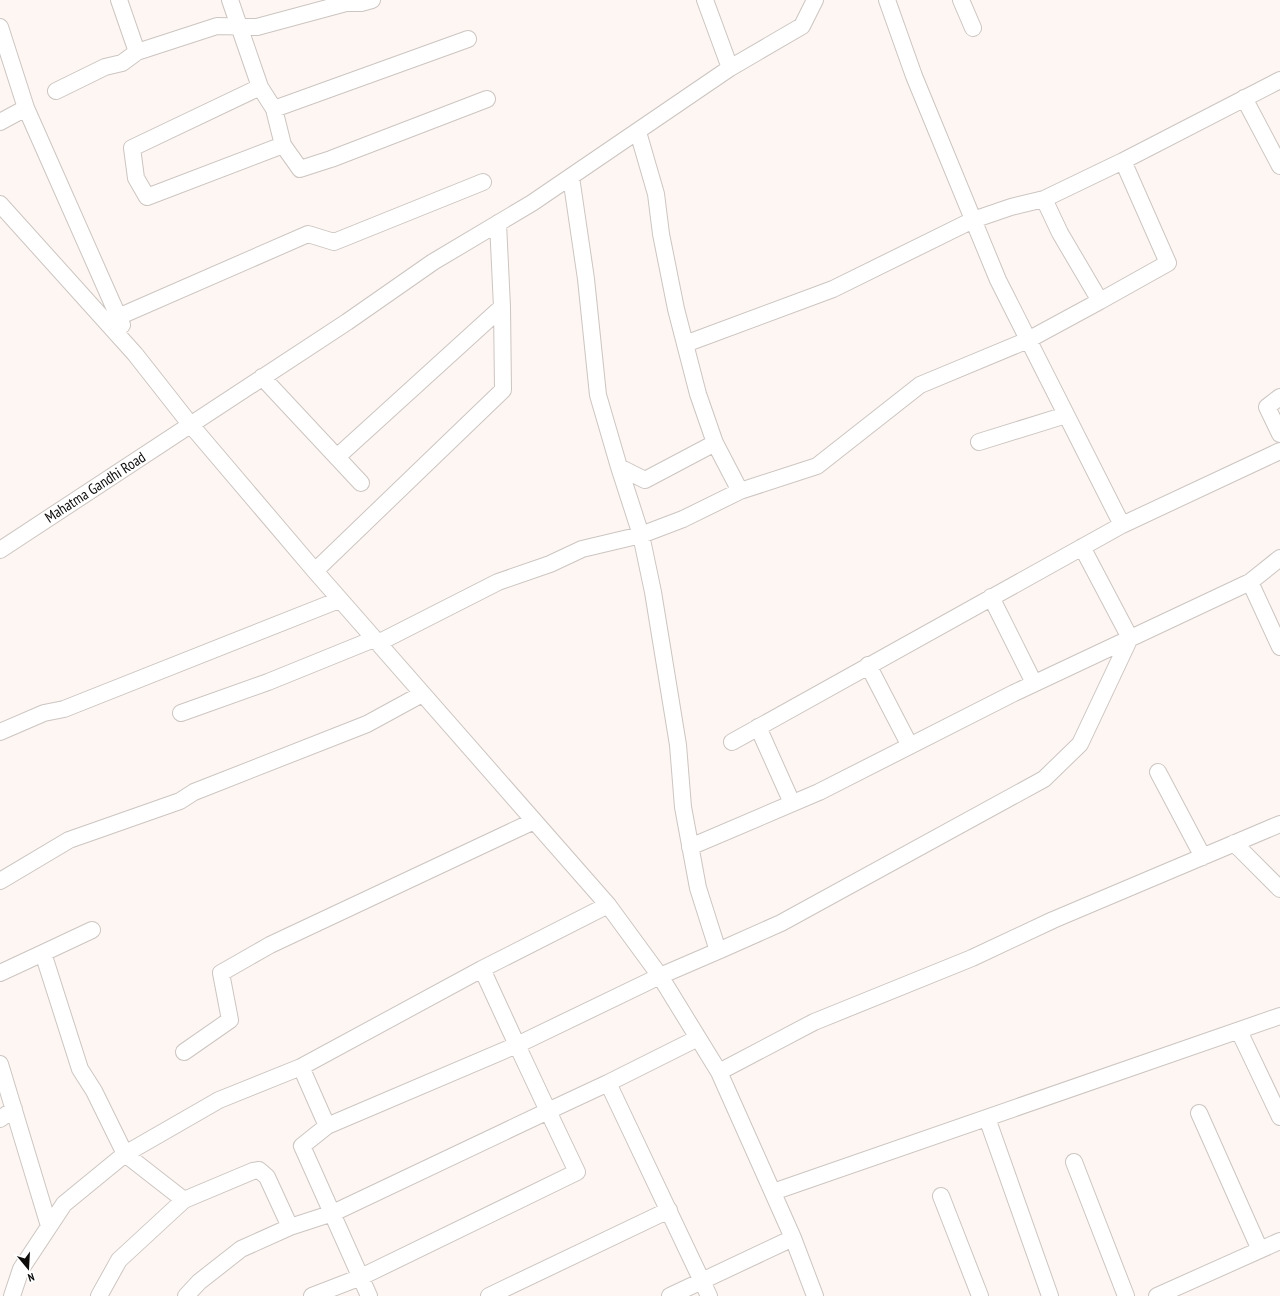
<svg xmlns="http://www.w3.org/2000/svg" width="1280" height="1296" viewBox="0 0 1280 1296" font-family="'PT Sans Narrow',sans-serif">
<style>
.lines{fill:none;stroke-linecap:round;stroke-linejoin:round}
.minor-casing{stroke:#ccc5c1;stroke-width:18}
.minor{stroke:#fff;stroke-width:16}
.labels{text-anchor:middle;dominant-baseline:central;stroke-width:3;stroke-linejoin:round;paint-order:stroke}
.street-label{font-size:15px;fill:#0e0c0b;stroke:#fff}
</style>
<rect width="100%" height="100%" fill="#fdf6f2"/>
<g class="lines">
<defs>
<path id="minor" d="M119 0 137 52
M230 0 260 87 274 109 283 145 300 169 331 159 487 99
M705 0 730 68
M887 0 914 76 998 280 1122 525 1280 451
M961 0 973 28
M0 27 26 108 122 325
M260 87 132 148 136 178 147 197 283 145
M56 91 105 67 122 63 137 52 217 26 257 27 346 3H361L372 0
M1244 98 1280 166
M274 109 468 39
M0 122 26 108
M638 132 656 194 661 234 676 309 698 394 715 443
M0 204 135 354 190 424 315 571 608 905 660 976 719 1072 793 1238 815 1296
M1100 301 1168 263 1123 161
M118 317 308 234 334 242 483 182
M685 344 833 289 973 220 1011 207 1044 199
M262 377 361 483
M1280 397 1267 407 1280 434
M979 442 1066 415
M337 457 502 307 498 223
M740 491 817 466 920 385 1028 340 1100 301 1060 233 1044 199 1123 161 1280 80
M0 550 347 322 433 262 532 203 730 68 802 26 815 0
M315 571 503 390 502 307
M1250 582 1280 558
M991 597 1034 683
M378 643 498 582 550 564 582 549 641 535 619 467
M868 665 910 746
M181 713 268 682 374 639
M758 727 792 803
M0 732 44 713 64 709 339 600
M732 742 1122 525
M1158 772 1203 857
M1234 843 1280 889
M690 847 819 792 1014 693 1250 582 1280 647
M0 881 69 840 180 801 194 792 367 724 422 694
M718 951 781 923 1044 779 1080 744 1130 638 1082 547
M43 953 92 930
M482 969 517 1045 660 976 718 951 698 888 683 807 678 745 653 592 641 535 683 519 740 491 715 443 645 480 619 467 598 395 586 279 571 177
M0 973 43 953 80 1069 94 1091 125 1154 184 1200
M1239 1031 1280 1117
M184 1052 230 1020 221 973 270 945 534 821
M0 1064 49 1226
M719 1072 814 1022 972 958 1053 920 1280 824
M608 1083 698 1038
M1199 1113 1260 1250
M987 1118 1050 1296
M0 1119 14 1109
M327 1126 517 1045 548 1111 608 1083 709 1296
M1074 1162 1126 1296
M773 1192 1280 1016
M941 1196 980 1296
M12 1296 21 1269 64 1204 125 1154 219 1100 301 1067
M99 1296 119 1260 184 1200 253 1171 259 1170 267 1177 290 1227
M186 1296 199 1282 241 1249 290 1227 333 1213 548 1111 577 1172 361 1277 312 1296
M369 1296 302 1146 327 1126 301 1067 482 969 608 905
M489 1296 669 1210
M670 1296 793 1238
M1157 1296 1280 1241"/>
</defs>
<use href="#minor" class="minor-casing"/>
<use href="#minor" class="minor"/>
</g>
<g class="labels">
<g class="street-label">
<text transform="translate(95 487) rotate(-33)">Mahatma Gandhi Road</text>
</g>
</g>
<g transform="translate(28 1268) rotate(162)" stroke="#ffffff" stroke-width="3" paint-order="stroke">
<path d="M0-3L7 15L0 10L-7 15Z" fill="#0e0c0b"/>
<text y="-6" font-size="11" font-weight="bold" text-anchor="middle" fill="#0e0c0b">N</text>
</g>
</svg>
